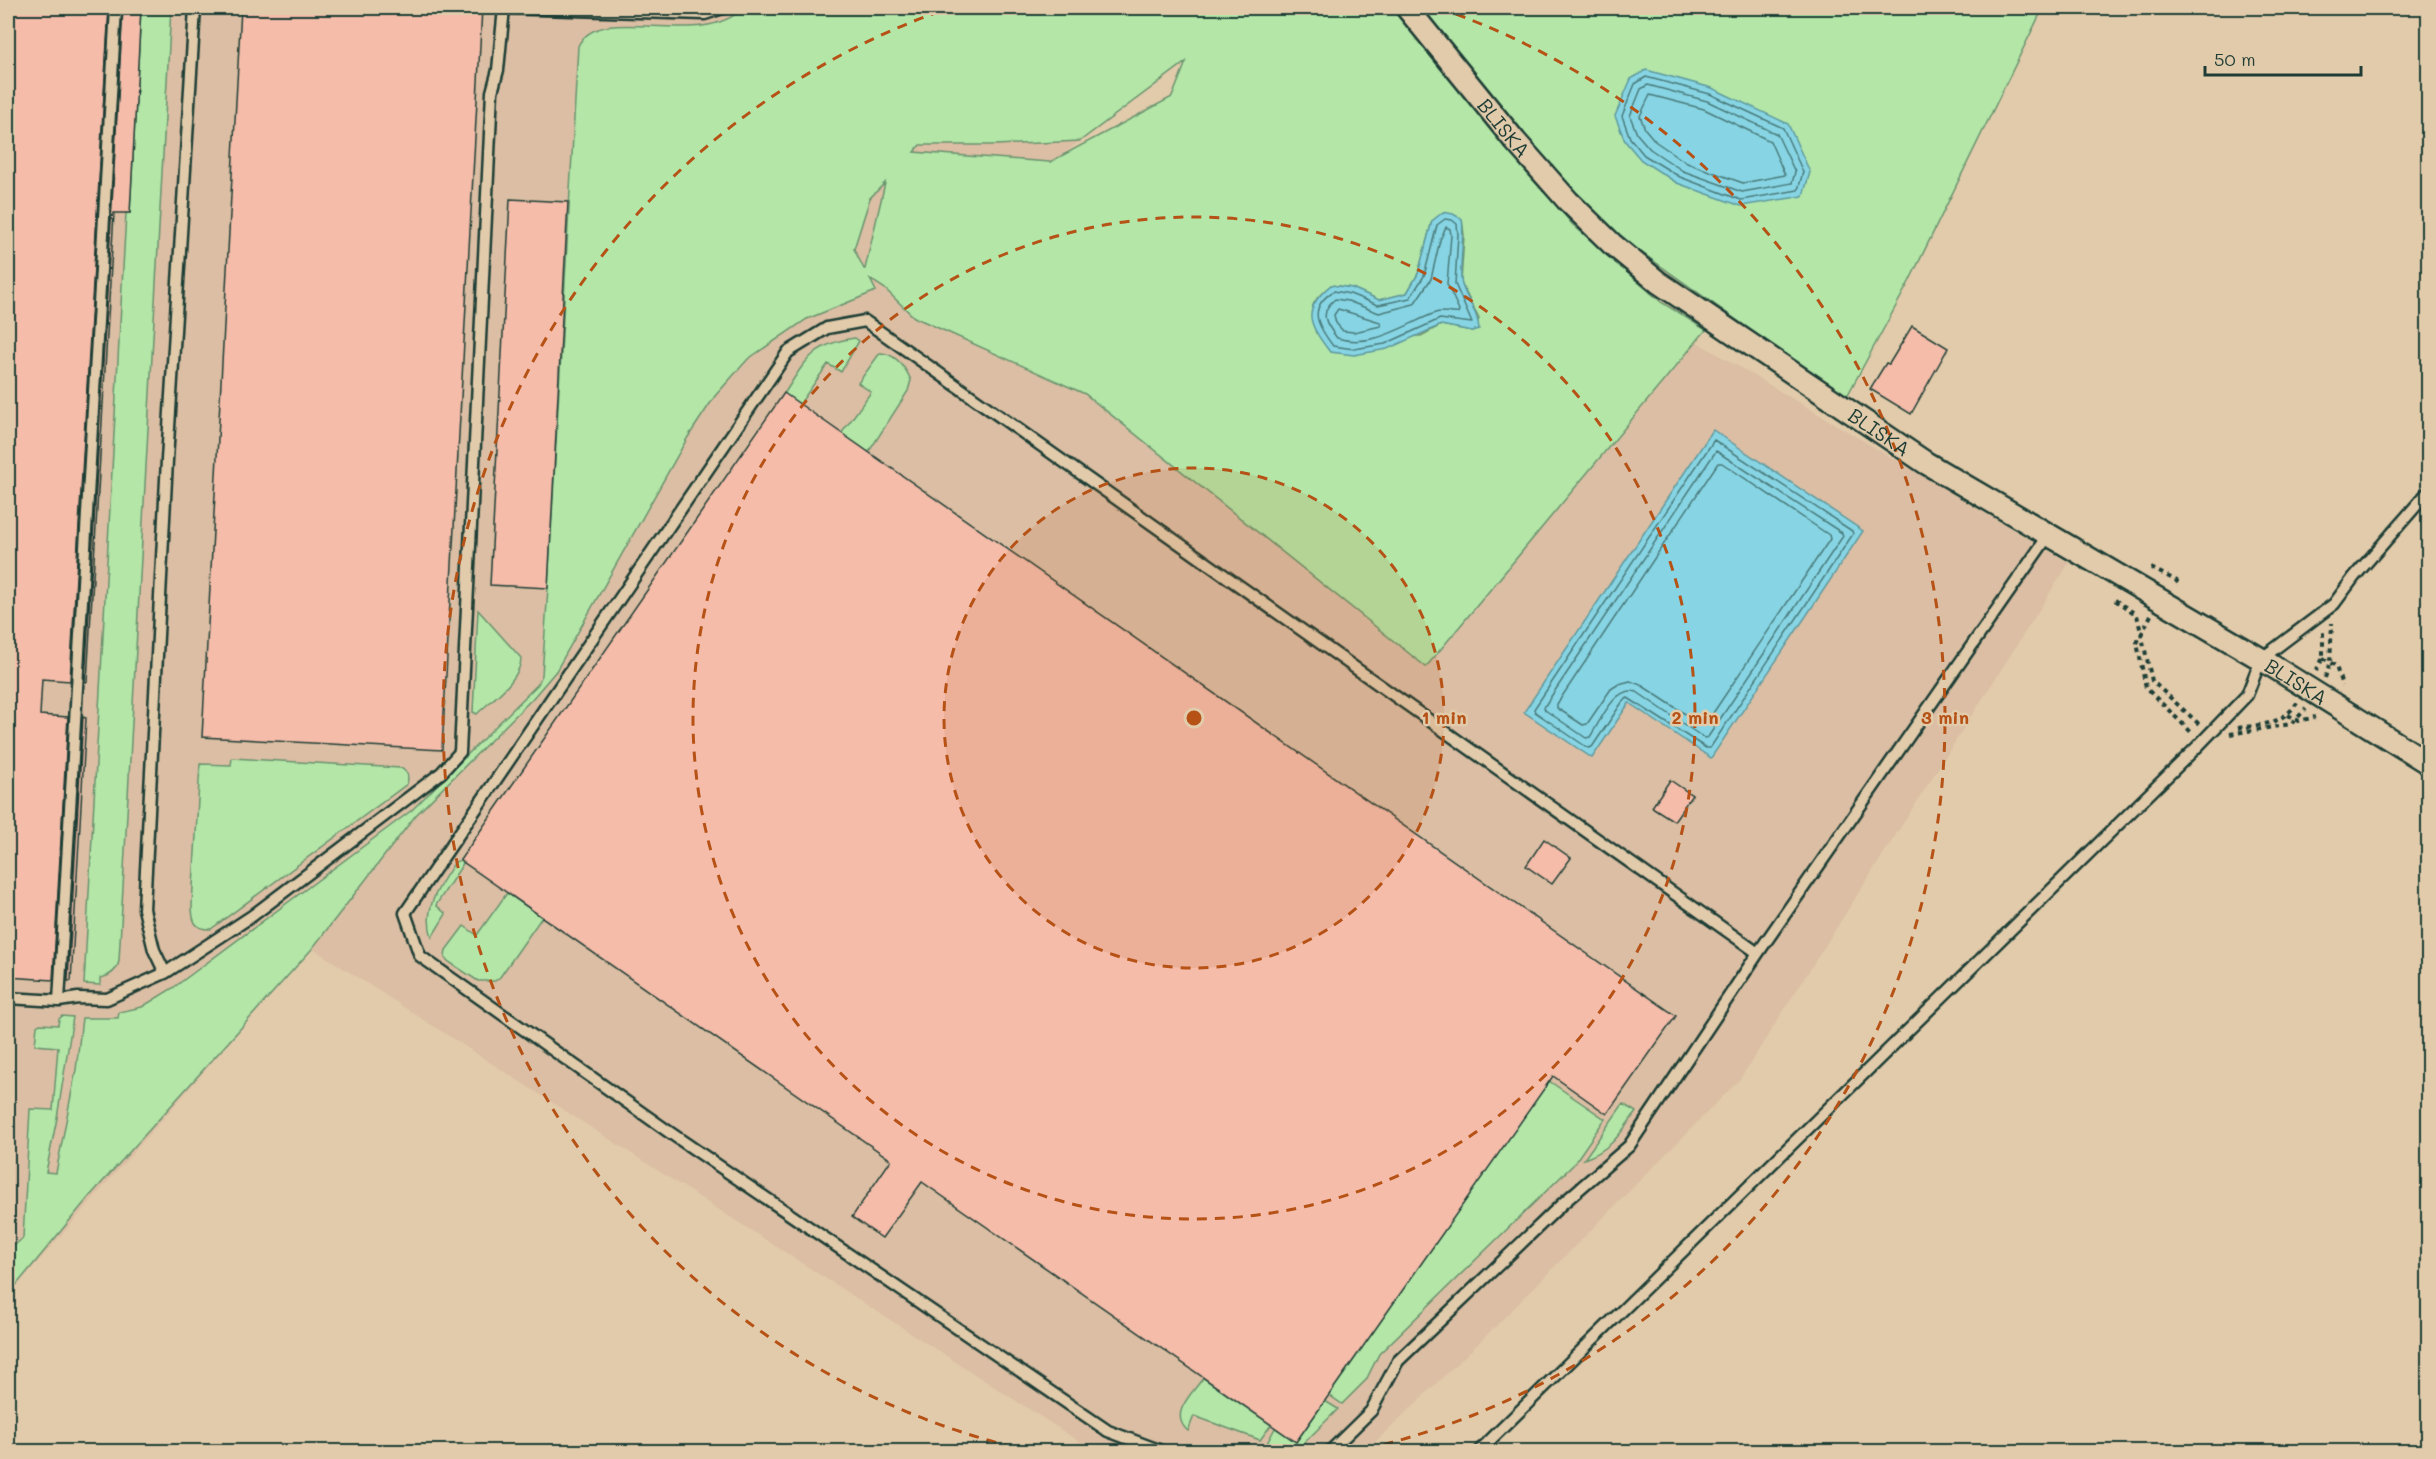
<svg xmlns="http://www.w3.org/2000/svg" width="2436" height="1459" viewBox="0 0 2436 1459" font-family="Mali,sans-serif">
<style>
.built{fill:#dbbea3}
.green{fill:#b3e6a7;stroke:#69926e;stroke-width:1.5;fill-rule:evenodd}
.water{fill:#87d5e4;stroke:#5d989e;stroke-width:1.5}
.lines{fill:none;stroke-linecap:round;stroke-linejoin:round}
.shore{stroke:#497a7a;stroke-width:1.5}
.building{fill:#f4bca9;stroke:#1f3d34;stroke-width:1.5}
.lane-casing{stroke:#1f3d34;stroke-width:15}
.street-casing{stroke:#1f3d34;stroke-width:26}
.path{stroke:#1f3d34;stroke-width:4;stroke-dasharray:4.5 4.5;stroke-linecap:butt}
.lane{stroke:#e2cbab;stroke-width:10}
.street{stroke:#e2cbab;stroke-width:21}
.ring{fill:none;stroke:#b65216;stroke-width:3;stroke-dasharray:10 8}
.labels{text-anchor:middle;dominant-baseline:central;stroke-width:5;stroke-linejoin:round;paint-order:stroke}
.street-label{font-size:20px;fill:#1f3d34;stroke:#e2cbab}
.centre{fill:#b65216;stroke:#e2cbab;stroke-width:3}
.ring-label{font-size:18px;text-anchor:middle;font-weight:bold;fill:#b65216;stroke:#e2cbab;stroke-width:5;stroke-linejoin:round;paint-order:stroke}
</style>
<rect width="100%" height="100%" fill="#e2cbab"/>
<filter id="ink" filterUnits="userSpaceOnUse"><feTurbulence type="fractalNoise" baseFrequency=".0167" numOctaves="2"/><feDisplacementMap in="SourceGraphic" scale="12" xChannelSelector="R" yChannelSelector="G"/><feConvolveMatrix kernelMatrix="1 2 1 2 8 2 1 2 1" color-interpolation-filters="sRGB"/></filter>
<g filter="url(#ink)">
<path class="built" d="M8 8H1258L884 288 914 317 1085 394 1426 667 1697 342 2069 563 1740 1079 1496 1326 1366 1451H1094L312 948 8 1296Z"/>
<path class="green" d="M141 8H171L119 961C117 971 110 976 100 978V985L84 984 126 213H130Z
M743 8H1394L1572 224 1661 302 1706 330 1426 667 1085 394 914 317 884 288 870 279 876 291 807 319 748 359 715 396 688 437 556 671 532 699 416 815 311 950 89 1197 8 1295V1251L23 1238 30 1109 53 1110 58 1047 35 1045 37 1026 40 1024 58 1025 59 1019 62 1016 73 1017 57 1118 46 1172 56 1173 76 1070 82 1018H118L119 1012 142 1007 173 988 412 810 538 684 542 675 548 588 578 46C600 0 699 52 743 8ZM1186 62 1172 97 1050 162 914 152 920 145H996L1080 141ZM885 183 865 269H864L854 249 870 198ZM1462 219 1464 235 1461 283 1479 319 1472 331 1441 325 1421 336 1316 333C1308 307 1311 301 1331 285L1352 288 1379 300 1407 293 1418 274 1432 221Z
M1421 8H2043L1909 282 1846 398 1610 230 1545 160 1465 66Z
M855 338 859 341 841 372 828 364 799 405 784 394C806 360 812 344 855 338Z
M880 353C896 353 905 367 911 380L908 391 868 453 841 434 871 392 858 383Z
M478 610 521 658C521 680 492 699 477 714L473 712Z
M232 758 401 768C408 772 409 776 407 784L211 929C194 930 192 920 192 905L200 764 231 765Z
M460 860 464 862 436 905 446 914 432 937C422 908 440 885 455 862Z
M507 893 542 917 500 977 495 981H478L449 962 445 958 446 950 464 926 477 935Z
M1549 1081 1605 1119 1573 1165 1379 1354 1366 1380 1342 1404 1329 1395Z
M1623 1104 1636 1112C1620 1134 1611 1150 1584 1159Z
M1203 1378 1271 1425 1260 1440 1194 1416 1188 1431C1168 1414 1192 1394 1203 1378Z
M1325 1401 1338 1409 1299 1448 1292 1451H1263L1275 1428 1296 1442Z"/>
<path class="water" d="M1646 70 1712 88 1788 124 1810 172 1803 196 1741 206 1677 183 1641 160 1625 141 1615 116 1631 79Z
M1443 212 1453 214 1462 219C1465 236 1458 273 1462 285 1467 300 1478 312 1479 329L1472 331 1441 325 1387 349 1354 355 1330 352C1308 323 1301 310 1331 285L1352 288 1379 300 1407 293 1418 274 1432 221Z
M1713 430 1863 531 1711 758 1629 703 1592 758 1524 712Z"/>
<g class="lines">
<path class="shore" d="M1646 77 1710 94 1783 128 1803 172 1798 190 1741 200 1680 177 1644 155 1630 138 1622 116 1635 84Z
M1648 85 1707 101 1777 134 1795 172 1792 183 1742 192 1683 171 1650 149 1637 134 1630 116 1641 89Z
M1650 95 1704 109 1770 141 1785 175 1743 183 1687 163 1656 142 1645 129 1640 116Z
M1445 219 1452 220 1457 224 1458 235 1455 284 1472 323 1440 319 1385 344 1354 349 1333 346C1317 325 1307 308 1334 291L1350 294 1378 305 1410 298 1424 276 1437 225Z
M1446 227 1450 229 1451 235 1447 284 1459 310 1458 313C1451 314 1443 310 1435 313 1404 325 1372 349 1337 338 1326 324 1318 313 1335 299L1348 301 1379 313 1414 304 1431 279 1440 240Z
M1338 309 1380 322 1381 326 1354 332 1343 331 1336 323 1334 315Z
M1714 440 1852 531 1853 534 1710 748H1706L1628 698 1623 701 1592 747 1588 748 1535 712 1534 709Z
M1716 451 1842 533 1843 536 1708 737 1704 738 1637 692C1615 684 1600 722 1590 737L1586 738 1545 710 1544 707Z
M1718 463H1722L1829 535 1830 539 1705 725H1702L1641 685 1630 681 1619 684 1611 689 1587 724 1583 725 1557 708V704Z"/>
</g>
<path class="building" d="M8 8H109L70 681 42 679 40 715 68 717 53 980 8 977Z
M123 8H141L130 213H114L87 682H85Z
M241 8H482L442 750 202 737Z
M510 199 568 202 548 588 490 585Z
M1912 326 1948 348 1911 414 1870 389 1886 363 1889 364Z
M784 393 1676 1016 1607 1114 1553 1076 1296 1442 922 1182 882 1238 852 1217 891 1160 460 860Z
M83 717 86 718 71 981H68Z
M1670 780 1692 795 1674 821 1652 807Z
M1544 839 1571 858 1552 884 1526 866Z"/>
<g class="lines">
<defs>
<path id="lane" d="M165 973 154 950 144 909 167 460 195 8
M8 998 59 1001 78 998 107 999 165 973 252 916 441 773 460 752 492 92 498 70 504 8 705 14 723 8
M59 1001 116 8
M1164 1452 1108 1431 669 1132 420 956 405 913 788 352 827 328 865 321 1758 953
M1329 1452 1371 1411 1398 1361 1562 1204 1629 1146 1758 953 2048 536
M1478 1452 2197 747 2247 695 2261 659 2334 604 2354 577 2428 492"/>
<g id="street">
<path id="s1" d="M1407 8 1515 141 1568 201 1612 244 1658 282 1926 463 2261 659 2428 763"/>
</g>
</defs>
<use href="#lane" class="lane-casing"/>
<use href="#street" class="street-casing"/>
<path class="path" d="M2151 568 2177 581 2173 585
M2115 600 2137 615 2152 681 2199 724
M2151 615 2137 643 2146 688 2191 732
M2323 658 2336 666 2342 686
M2316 671 2323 658V632
M2325 678 2330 662 2332 623
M2288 715 2299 721 2315 717
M2238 728C2264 724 2281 725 2297 703
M2230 734 2291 724 2306 709"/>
<use href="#lane" class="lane"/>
<use href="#street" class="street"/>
</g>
</g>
<circle cx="1194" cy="718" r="250" fill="#b65216" fill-opacity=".12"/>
<g class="ring">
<circle cx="1194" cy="718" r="250"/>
<circle cx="1194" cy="718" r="501"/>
<path d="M1031 1451A751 751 0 0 1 949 8M1439 8A751 751 0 0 1 1357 1451"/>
</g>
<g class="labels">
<g class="street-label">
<text stroke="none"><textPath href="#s1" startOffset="154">BLISKA</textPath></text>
<text stroke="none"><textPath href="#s1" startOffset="640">BLISKA</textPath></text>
<text stroke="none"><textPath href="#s1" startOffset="1126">BLISKA</textPath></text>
</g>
</g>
<circle cx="1194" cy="718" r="9" class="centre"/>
<g class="ring-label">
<text x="1444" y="724">1 min</text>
<text x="1695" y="724">2 min</text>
<text x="1945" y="724">3 min</text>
</g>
<rect width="2436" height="1459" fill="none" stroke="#e2cbab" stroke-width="30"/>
<rect x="15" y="15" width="2406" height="1429" fill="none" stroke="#1f3d34" stroke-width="2" filter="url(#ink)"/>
<path d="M2205 66v9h156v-9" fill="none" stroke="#1f3d34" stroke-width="3"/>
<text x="2214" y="66" font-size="18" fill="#1f3d34" stroke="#e2cbab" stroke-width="4.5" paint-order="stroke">50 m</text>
</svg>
